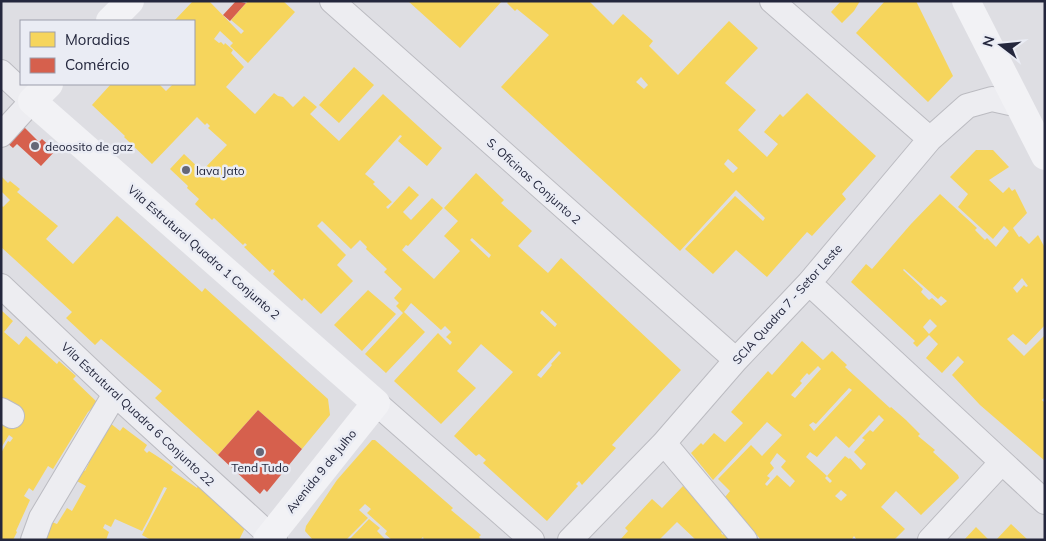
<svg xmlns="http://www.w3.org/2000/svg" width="1046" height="541" viewBox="0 0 1046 541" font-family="Mulish,sans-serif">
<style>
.homes{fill:#f6d55c;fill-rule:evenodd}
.shops{fill:#d6604d}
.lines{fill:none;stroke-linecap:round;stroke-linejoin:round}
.street-casing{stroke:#bbbbc1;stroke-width:26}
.street{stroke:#ededf1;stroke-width:24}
.secondary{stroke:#f2f2f5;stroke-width:28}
.poi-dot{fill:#656777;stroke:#eaecf4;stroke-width:2}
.labels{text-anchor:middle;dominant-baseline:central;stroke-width:5;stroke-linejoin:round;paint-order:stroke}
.poi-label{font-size:12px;fill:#24273d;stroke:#eaecf4;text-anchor:start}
.street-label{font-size:12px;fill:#24273d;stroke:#eaecf4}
</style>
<rect width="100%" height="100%" fill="#dedee3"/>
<path class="homes" d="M193 1H209L241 34 244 31 231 20 248 1H283L295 12 248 63 230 46 233 43 220 31 214 39 219 43 221 42 224 45 225 43 233 50 231 53 244 67 226 87 255 114 274 93 278 96 283 97 293 107 304 96 317 107 310 114 339 141 383 94 442 148 427 166 398 141 402 136 400 135 365 174 375 182 373 184 392 202 386 207 388 209 409 186 419 195 403 212 411 220 432 198 443 208 408 246 406 245 402 250 434 279 460 251 444 236 458 221 444 208 476 173 504 200 501 203 532 231 518 246 548 273 561 258 681 370 612 445 616 448 582 485 579 481 576 484 578 486 547 521 483 463 486 460 479 454 476 456 454 436 513 372 481 344 457 371 476 388 441 424 394 381 438 333 450 345 451 344 452 342 446 337 451 332 445 326 441 330 411 303 404 312 425 332 386 373 365 354 403 313 396 306 399 303 394 298 402 289 384 272 387 269 366 249 367 247 360 240 351 249 322 221 317 226 346 255 337 265 353 281 321 314 304 298 302 301 273 274 275 271 272 269 270 272 244 247 247 245 245 243 243 245 214 218 212 220 195 204 199 199 187 188 188 186 170 169 184 154 202 171 227 145 208 128 210 126 207 123 205 125 197 117 152 164 124 137 125 136 92 105 111 84H159L166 91 173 84H194V21H174ZM472 238 491 255 489 258 470 240ZM542 310 557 324 555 327 540 313ZM559 351 561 353 551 364 552 365 541 378 537 375Z
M408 1H502L460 48Z
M509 1H589L613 25 623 14 653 41 649 46 678 75 729 21 758 48 725 83 756 110 738 130 767 157 778 144 764 132 780 114 783 117 807 93 876 156 842 194 846 199 812 236 807 232 767 277 736 250 713 274 685 249 735 196 763 221 765 218 736 190 680 251 501 87 549 35 517 9 515 11 507 3ZM641 77 648 85 644 89 636 82ZM728 159 738 168 733 173 724 164Z
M841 1H860L854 11 842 23 831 12Z
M885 1H916L953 76 928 102 856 33Z
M354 67 374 85 339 123 319 105Z
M976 150H993L1009 167 989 180 1003 193 1009 187 1012 191 1015 189 1027 213 1013 228 1019 237 1021 236 1029 244 1038 235 1045 248V325L1026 345 1013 334 1007 339 1024 356 1045 335V397L1042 400 1045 403V461L980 405 952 375 964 362 958 356 942 373 926 358 938 344 929 335 917 347 913 343 915 341 851 282 866 264 872 269 911 224 940 194 977 228 975 230 985 240 987 238 996 247 1009 231 1004 226 993 239 958 207 968 194 950 177ZM904 269 938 299 941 296 947 301 941 306 932 298 929 300 921 292 923 289 903 270ZM1022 278 1028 286 1026 287 1024 285 1017 293 1013 288ZM930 319 937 326 929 334 923 327Z
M1 176 8 183 10 181 20 189 17 192 58 226 46 239 73 264 117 216 202 292 205 288 328 399 330 415 302 449 258 410 218 455 155 398 162 391 101 339 95 345 66 318 72 312 1 247V205L3 207 10 200 1 191Z
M368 290 396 314 362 351 334 325Z
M1 310 13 321 4 332 19 345 26 336 57 364 59 361 76 376 73 379 98 403 88 412 53 469 48 466 33 491 29 488 24 496 30 500 16 531 17 532 13 540H1V453L8 441 10 442 13 438 9 435 1 448Z
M802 341 823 360 832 351 847 365 845 367 890 408 891 407 906 420 920 434 918 436 935 450 933 452 958 475 959 478 921 515 896 491 881 507 905 529 894 540H857L854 536 852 539 853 540H761L725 497 730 491 718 479 751 445 762 456 782 435 767 422 713 480 691 453 701 443 703 445 714 433 725 442 743 423 731 412 768 371 772 375ZM818 366 821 369 795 398 791 395 802 383 800 381 807 373 809 375ZM849 388 852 390 814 431 809 425 813 422 816 424ZM879 415 884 420 873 432 870 430 862 438 865 440 854 452 866 464 861 470 850 458 849 459 845 456 827 476 832 481 830 483 825 478 827 476 806 457 810 452 817 457 836 436 849 448ZM777 453 786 461 781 467 795 481 790 487 777 475 767 486 765 484 770 478 767 476 774 468 770 463ZM841 490 847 495 841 501 835 496Z
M110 423 120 431 123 427 147 445 144 450 147 453 149 451 163 460 173 467 171 470 197 488 199 484 248 522 239 540H151L142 535 167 488 164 487 149 518 142 531 115 519 111 527 105 524 103 528 109 532 106 540H43L52 522 57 524 67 508 72 511 86 486 75 480 82 469 85 471 89 463 86 462Z
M372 440H375L453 508 451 510 481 535 479 537 482 540H424L423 537 420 540H392L385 534 387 531 367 513 371 509 365 504 359 510 368 518 346 540H313L305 531 306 526 337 480Z
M683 486 724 530 721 533 723 535 724 533 731 540H696L677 522 659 540H620L628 531 625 528 652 499 662 508Z
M369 519 380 528 377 531 386 540H349Z
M1011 524 1028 540H996Z
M976 527 989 540H964Z"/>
<path class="shops" d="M236 1 246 3 230 21 223 15Z
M22 125 39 142 42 139 55 151 41 166 17 144 13 148 6 142Z
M258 410 302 449 267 492 264 489 260 494 218 455Z"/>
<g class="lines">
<defs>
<path id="street" d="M332 1 736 360
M772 1 930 139
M1 72 32 101 1 135
M809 283 1045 502
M1 286 115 394 275 540
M376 403 532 540
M1 410 12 416
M664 443 745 540
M33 540 41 518 115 394
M570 540 664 443 736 360 809 283 930 139 967 106 992 99 1019 105
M930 540 1002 462"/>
</defs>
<use href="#street" class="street-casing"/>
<use href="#street" class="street"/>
<path class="secondary" d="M966 1 1045 156
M110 21 130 1
M49 84 32 101 376 403 267 540"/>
</g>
<g class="poi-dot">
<circle cx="35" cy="146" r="5"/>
<circle cx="186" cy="170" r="5"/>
<circle cx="260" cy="452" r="5"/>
</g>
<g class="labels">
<g class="poi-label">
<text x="45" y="146">deoosito de gaz</text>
<text x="196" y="170">lava Jato</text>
<text x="260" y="467" text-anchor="middle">Tend Tudo</text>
</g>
<g class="street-label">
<text transform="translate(534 181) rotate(42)">S. Oficinas Conjunto 2</text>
<text transform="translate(204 252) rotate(41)">Vila Estrutural Quadra 1 Conjunto 2</text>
<text transform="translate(787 304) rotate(-48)">SCIA Quadra 7 - Setor Leste</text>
<text transform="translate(138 414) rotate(43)">Vila Estrutural Quadra 6 Conjunto 22</text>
<text transform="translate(321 471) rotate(-51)">Avenida 9 de Julho</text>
</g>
</g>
<rect width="1046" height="541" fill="none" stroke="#24273d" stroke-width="5"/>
<rect x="20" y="20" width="175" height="65" fill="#eaecf4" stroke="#9b9dab"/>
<rect x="30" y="32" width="25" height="15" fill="#f6d55c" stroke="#9b9dab"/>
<text x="65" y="45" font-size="15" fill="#24273d">Moradias</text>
<rect x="30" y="58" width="25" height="15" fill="#d6604d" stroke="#9b9dab"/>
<text x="65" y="70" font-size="15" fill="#24273d">Comércio</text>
<g transform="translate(1001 45) rotate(286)" stroke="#eaecf4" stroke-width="4" paint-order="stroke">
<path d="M0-4L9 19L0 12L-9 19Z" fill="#24273d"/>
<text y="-8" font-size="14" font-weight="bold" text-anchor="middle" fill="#24273d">N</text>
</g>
</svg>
